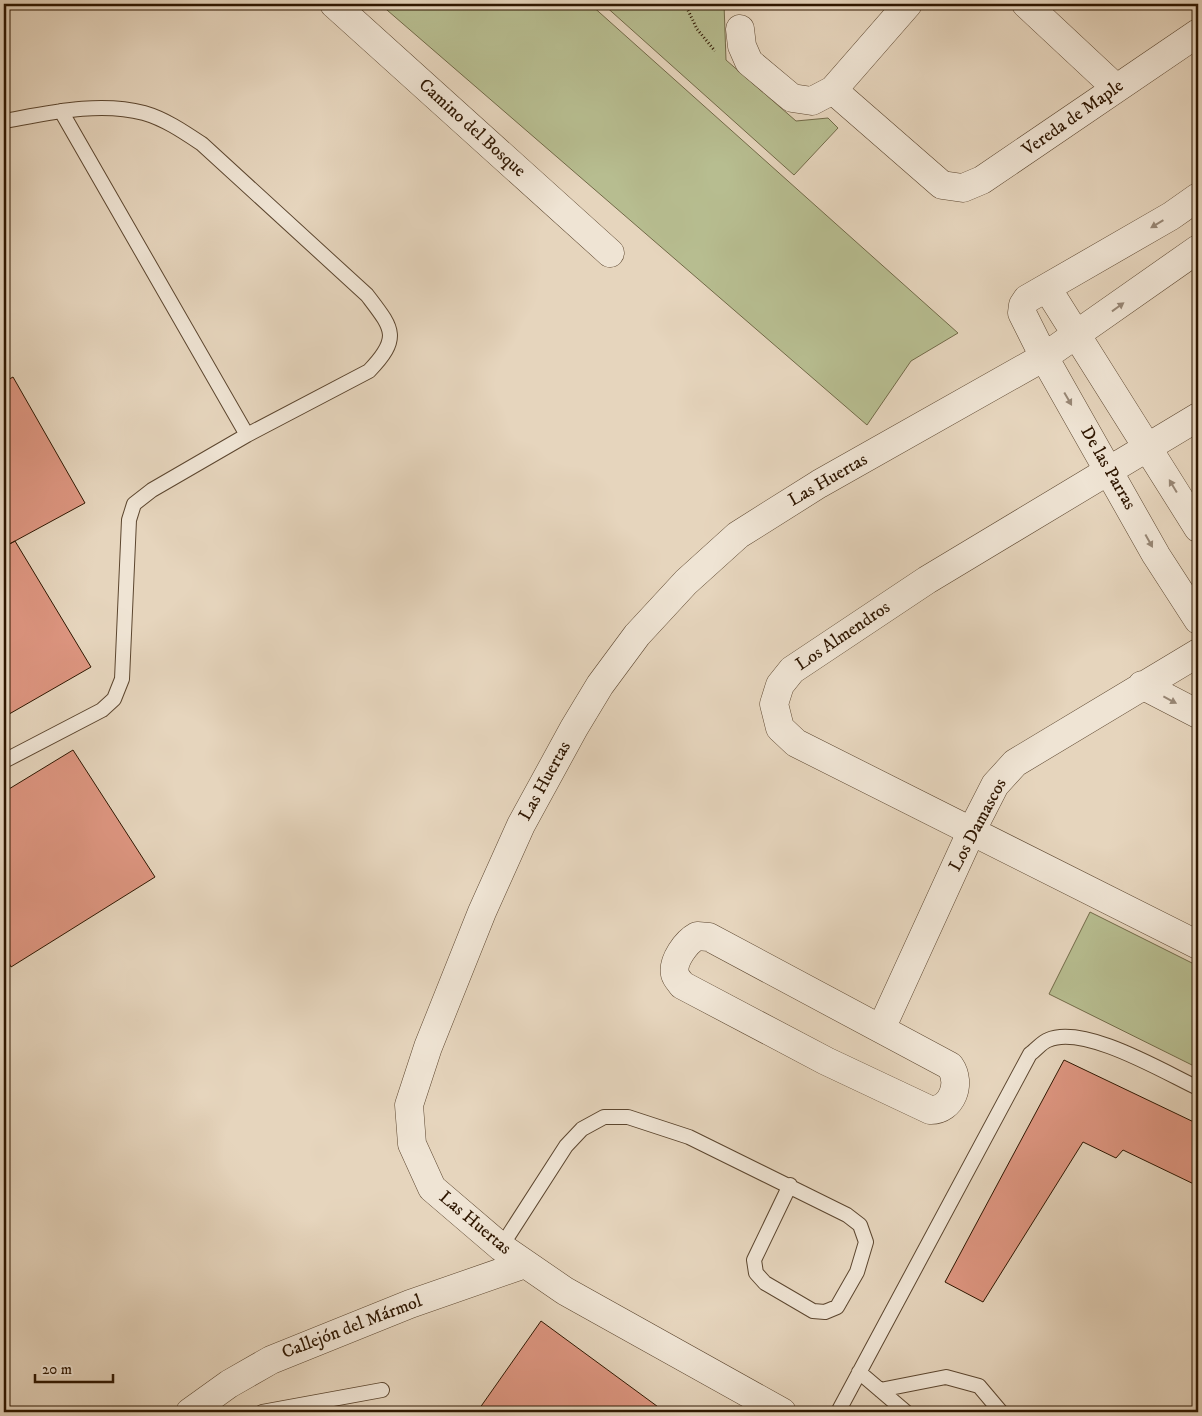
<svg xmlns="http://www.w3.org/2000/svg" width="1202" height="1416" viewBox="0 0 1202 1416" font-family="'IM FELL DW Pica',serif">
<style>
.green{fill:#b7bd90;stroke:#726a48}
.building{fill:#de9681;stroke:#2e1600}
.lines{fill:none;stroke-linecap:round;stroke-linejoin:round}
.service-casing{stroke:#5c462f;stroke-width:16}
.minor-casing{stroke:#5c462f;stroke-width:29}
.path{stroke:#2e1600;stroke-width:3;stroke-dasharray:1 2.5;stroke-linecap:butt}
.service{stroke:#efe4d4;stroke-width:14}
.minor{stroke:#efe4d4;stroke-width:28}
.oneway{fill:#988775}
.labels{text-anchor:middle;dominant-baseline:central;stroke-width:5;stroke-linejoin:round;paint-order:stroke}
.street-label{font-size:18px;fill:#2e1600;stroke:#efe4d4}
</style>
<rect width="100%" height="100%" fill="#e6d5bd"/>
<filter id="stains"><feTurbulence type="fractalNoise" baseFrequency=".004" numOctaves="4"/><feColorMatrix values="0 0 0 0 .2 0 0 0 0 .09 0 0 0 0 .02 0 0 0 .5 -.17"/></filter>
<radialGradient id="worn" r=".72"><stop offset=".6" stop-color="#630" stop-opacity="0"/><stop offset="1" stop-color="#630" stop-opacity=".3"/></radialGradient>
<path class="green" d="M380 4H590L958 333 911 361 867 425Z
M603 4H724L726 60 796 121 828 118 838 128 794 175Z
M1090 912 1198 966V1068L1049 994Z"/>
<path class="building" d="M13 377 85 503 4 547V382Z
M15 541 91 667 4 717V547Z
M73 750 155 877 11 967 4 953V792Z
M1064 1060 1198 1124V1186L1123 1150 1116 1158 1083 1142 983 1302 945 1282Z
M541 1321 665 1412H477Z"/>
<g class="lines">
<defs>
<path id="service" d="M61 111 247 435
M4 121C49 113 99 101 144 113 165 119 184 132 202 144L367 295C392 328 402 337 369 371L247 435 152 490 134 504 129 520 122 679 114 699 102 710 4 761
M501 1247 566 1146 582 1129 604 1117H628L689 1137 847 1215 860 1225 866 1242 857 1272 837 1307 825 1312 813 1311 765 1283 756 1273 754 1260 790 1185
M859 1372 906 1412
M880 1390 946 1377 979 1386 1001 1412
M262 1412 382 1390
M838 1412 1030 1054C1036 1050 1042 1042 1048 1040 1084 1024 1164 1072 1198 1088"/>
<path id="minor" d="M334 4 610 253
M1026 4 1116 88
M740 29 742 46 749 62 792 98 812 101 833 90 942 185 963 188 982 180 1198 33
M833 90 908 4
M1198 197 1171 216 1027 299 1023 305 1022 313 1044 357 1156 555 1198 620
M1047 288 1198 528
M1198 417 927 580 792 670 780 685 774 704 780 728 796 743 1198 945
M1142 685 1198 714
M697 936 709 937 950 1066C962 1083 952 1111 930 1110L826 1061 682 985C680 982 676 978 675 974 672 961 686 942 697 936Z
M881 1029 972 830 995 785 1015 763 1198 653
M190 1412 229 1384 271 1360 410 1304 525 1264
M782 1412 565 1291 501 1247 432 1188 412 1144 409 1105 428 1047 482 912 521 825 574 728 600 685 637 635 686 582 738 535 819 484 1044 357 1198 249"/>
</defs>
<use href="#service" class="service-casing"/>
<use href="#minor" class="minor-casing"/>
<path class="path" d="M685 4 697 29 715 51"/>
<use href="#service" class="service"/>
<use href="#minor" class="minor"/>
</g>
<defs><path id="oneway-solid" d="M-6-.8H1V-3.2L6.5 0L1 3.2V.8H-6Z" transform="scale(1.25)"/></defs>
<g class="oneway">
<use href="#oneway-solid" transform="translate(1157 224) rotate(149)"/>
<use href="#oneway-solid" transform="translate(1118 307) rotate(-36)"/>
<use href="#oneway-solid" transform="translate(1068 399) rotate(60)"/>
<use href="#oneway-solid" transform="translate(1173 486) rotate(-121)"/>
<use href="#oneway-solid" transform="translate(1149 541) rotate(61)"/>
<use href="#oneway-solid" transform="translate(1170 700) rotate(28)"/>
</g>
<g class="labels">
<g class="street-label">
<text transform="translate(1073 118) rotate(-35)">Vereda de Maple</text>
<text transform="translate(472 128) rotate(42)">Camino del Bosque</text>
<text transform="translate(1108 468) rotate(60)">De las Parras</text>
<text transform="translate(828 480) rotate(-30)">Las Huertas</text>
<text transform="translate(843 636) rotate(-34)">Los Almendros</text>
<text transform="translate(545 781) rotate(-61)">Las Huertas</text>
<text transform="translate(978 825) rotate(-62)">Los Damascos</text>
<text transform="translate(475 1223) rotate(40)">Las Huertas</text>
<text transform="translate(352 1327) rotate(-21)">Callejón del Mármol</text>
</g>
</g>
<rect width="1202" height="1416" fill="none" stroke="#e6d5bd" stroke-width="20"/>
<rect x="5" y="5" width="1192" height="1406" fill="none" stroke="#2e1600" stroke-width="2.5"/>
<rect x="10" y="10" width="1182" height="1396" fill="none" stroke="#2e1600"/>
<path d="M35 1374v8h78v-8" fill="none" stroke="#2e1600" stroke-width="2.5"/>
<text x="42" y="1374" font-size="15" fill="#2e1600" stroke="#efe4d4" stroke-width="4" paint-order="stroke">20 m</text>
<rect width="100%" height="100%" filter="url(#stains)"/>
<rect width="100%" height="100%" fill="url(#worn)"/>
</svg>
